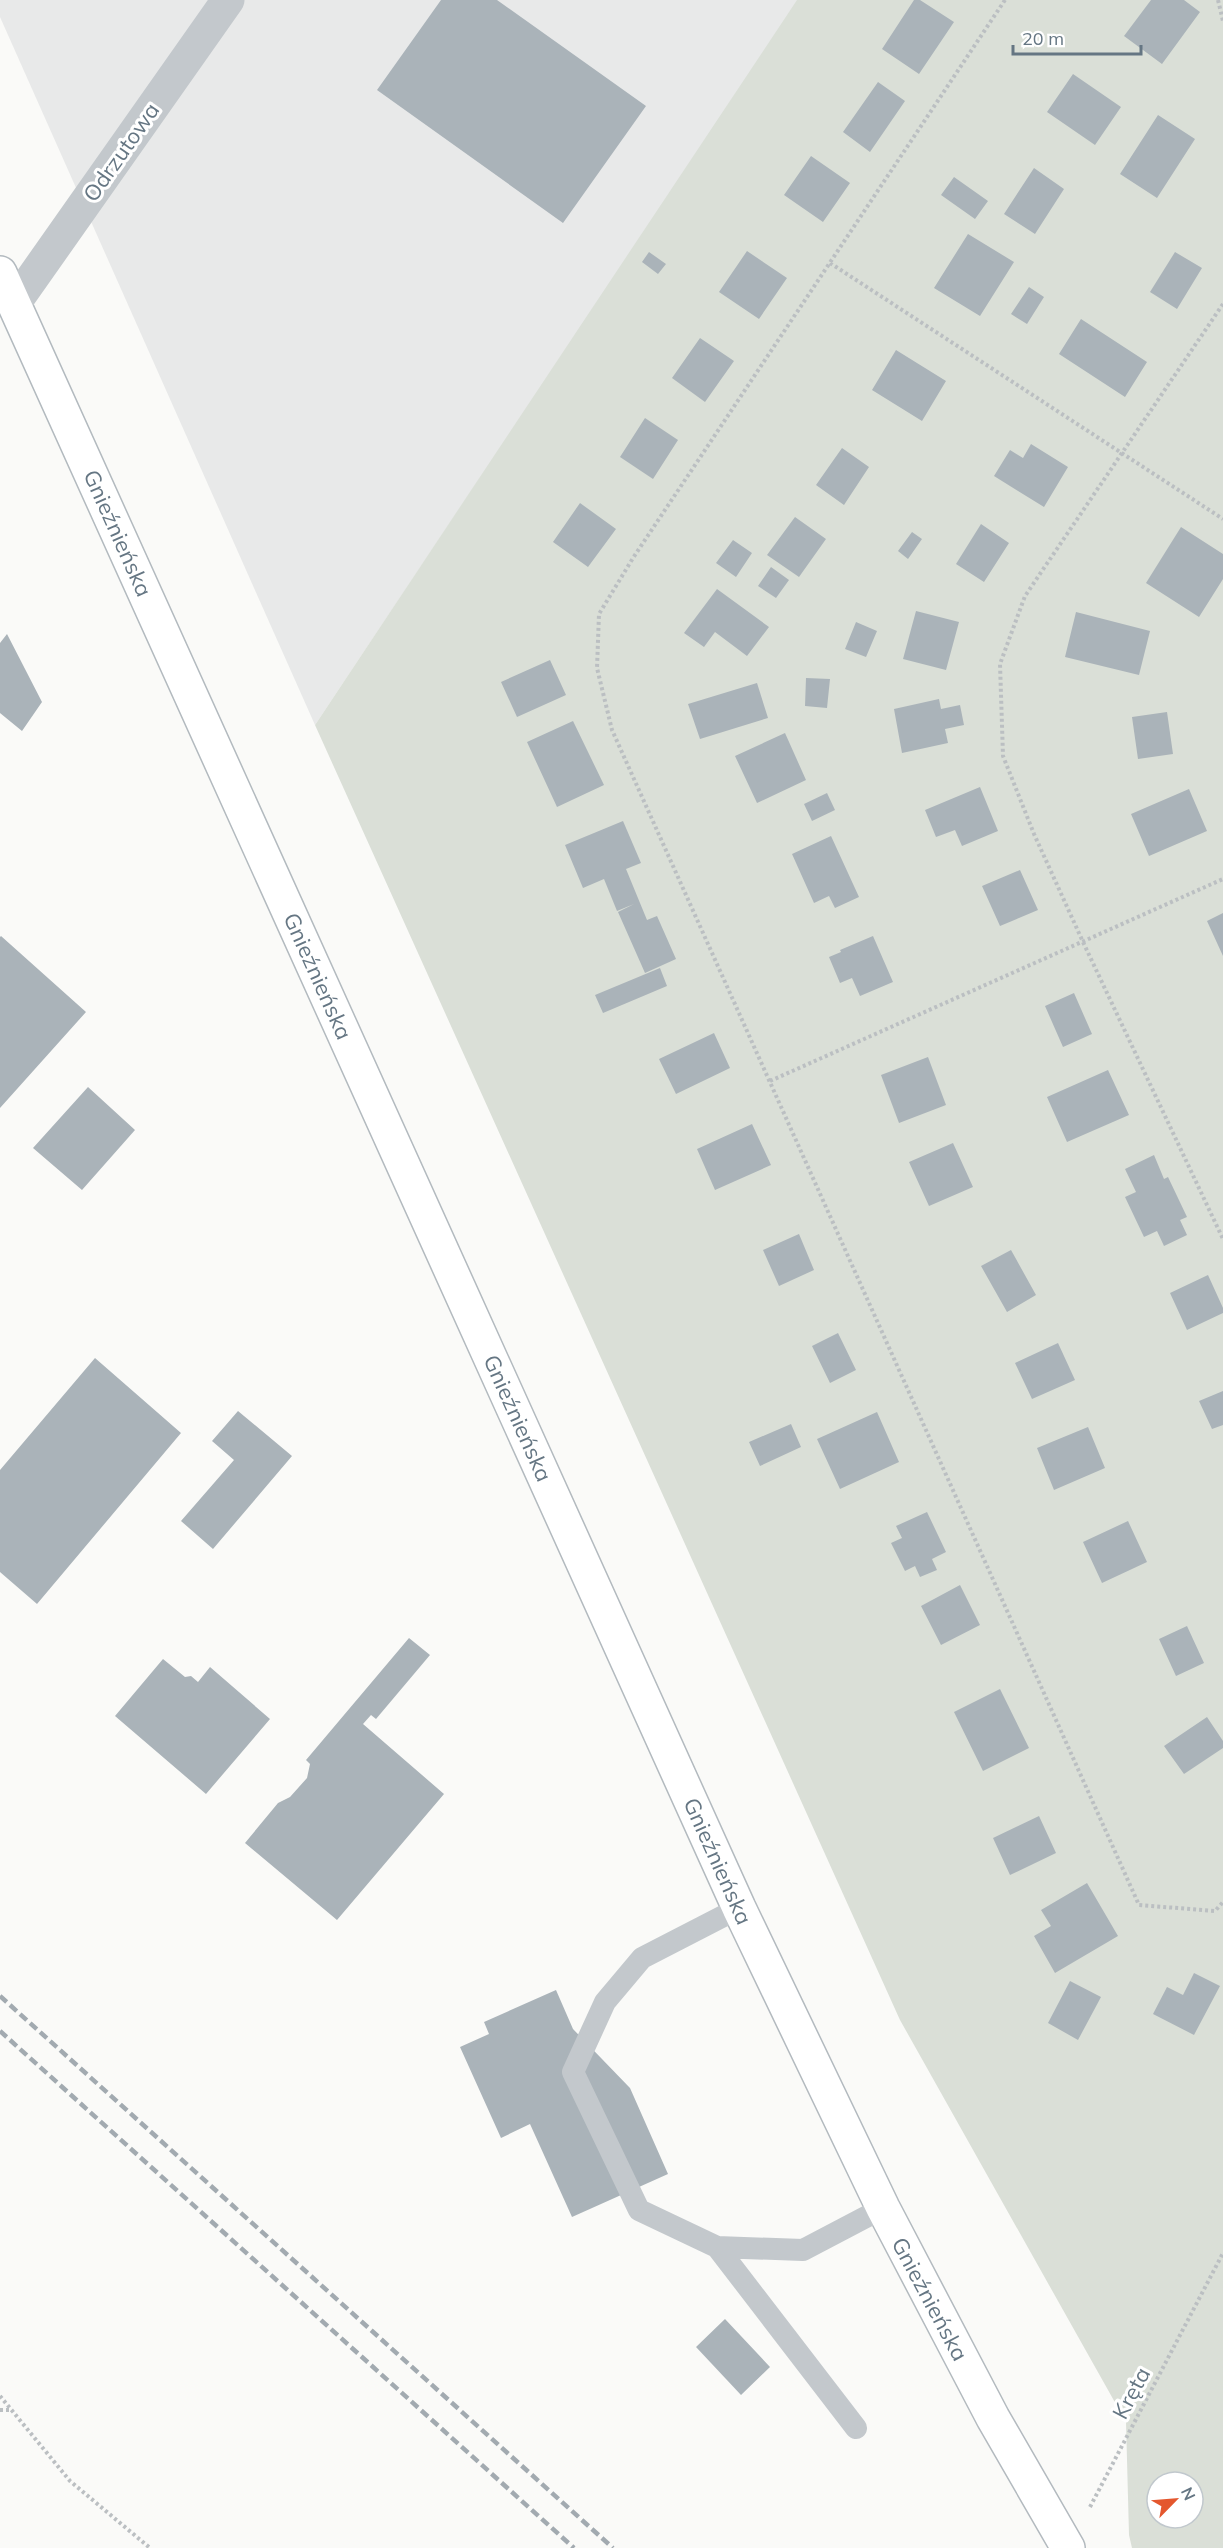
<svg xmlns="http://www.w3.org/2000/svg" width="1223" height="2548" viewBox="0 0 1223 2548" font-family="Mulish,sans-serif">
<style>
.built{fill:#e8e9e9}
.green{fill:#dadfd7;fill-rule:evenodd}
.building{fill:#aab3b9}
.lines{fill:none;stroke-linecap:round;stroke-linejoin:round}
.secondary-casing{stroke:#b3babf;stroke-width:36}
.path{stroke:#bbbfc2;stroke-width:4;stroke-dasharray:3 3;stroke-linecap:butt}
.lane{stroke:#c3c8cc;stroke-width:22}
.street{stroke:#c3c8cc;stroke-width:33}
.secondary{stroke:#fff;stroke-width:33}
.rail{stroke:#a2aab0;stroke-width:4.5;stroke-dasharray:9 4.5;stroke-linecap:butt}
.labels{text-anchor:middle;dominant-baseline:central;stroke-width:6;stroke-linejoin:round;paint-order:stroke}
.street-label{font-size:22px;fill:#657683;stroke:#fff}
</style>
<rect width="100%" height="100%" fill="#fafaf8"/>
<path class="built" d="M0 0H799L315 725 0 17Z"/>
<path class="green" d="M797 0H1223V2548H1132L1129 2535 1126 2422 900 2020 315 725ZM1157 2482H1193V2518H1157Z"/>
<path class="building" d="M441 0H497L646 106 563 223 377 90Z
M914 0H920L954 22 919 74 882 49Z
M1151 0H1184L1200 12 1162 64 1124 36Z
M1073 74 1121 107 1095 145 1047 112Z
M878 82 905 101 870 152 843 132Z
M1158 115 1195 139 1157 198 1120 174Z
M811 156 850 183 823 222 784 195Z
M1034 168 1064 189 1035 234 1004 214Z
M954 177 988 201 975 219 941 195Z
M968 234 1014 262 980 316 934 288Z
M747 251 787 278 759 319 719 292Z
M649 252 666 264 658 274 642 262Z
M1175 252 1202 268 1177 309 1150 292Z
M1029 287 1044 297 1027 324 1011 314Z
M1081 319 1147 362 1125 397 1059 354Z
M700 338 734 361 705 402 672 378Z
M896 350 946 381 922 421 872 390Z
M645 418 678 440 653 479 620 457Z
M1031 444 1068 467 1044 507 994 476 1010 450 1023 458Z
M842 448 869 467 844 505 816 485Z
M580 503 616 529 588 567 553 542Z
M795 517 826 539 799 577 767 555Z
M981 524 1009 543 984 582 956 564Z
M1181 527 1223 554V579L1199 617 1146 583Z
M912 532 922 539 908 559 898 551Z
M733 540 752 553 736 577 716 563Z
M771 567 789 580 776 598 758 586Z
M717 589 769 627 747 656 715 632 704 647 684 633Z
M916 611 959 622 946 670 903 659Z
M1076 612 1150 631 1139 675 1065 657Z
M856 622 877 631 866 657 845 649Z
M7 634 42 702 22 731 0 713V643Z
M550 660 566 695 517 717 501 682Z
M806 678 830 679 827 708 805 706Z
M757 683 768 718 700 739 688 704Z
M939 699 941 709 960 705 964 725 945 729 948 743 902 753 894 709Z
M1167 712 1173 754 1138 759 1132 717Z
M573 721 604 785 557 807 527 742Z
M785 733 806 780 757 803 735 756Z
M980 787 998 831 962 846 955 830 936 837 925 810Z
M1189 789 1207 831 1149 856 1131 814Z
M827 793 835 810 812 821 804 804Z
M623 821 641 863 626 869 647 920 657 916 676 959 645 973 618 912 634 904 617 911 604 879 583 888 565 845Z
M831 836 859 897 835 908 829 896 814 903 792 854Z
M1020 870 1038 910 1000 926 982 886Z
M1223 913V956L1207 921Z
M1 936 86 1012 0 1108V937Z
M873 936 893 982 860 996 852 978 840 983 829 957 841 952 840 950Z
M660 968 667 986 603 1013 595 995Z
M1074 993 1092 1034 1063 1047 1045 1006Z
M714 1033 730 1068 676 1094 659 1059Z
M928 1057 946 1105 899 1123 881 1075Z
M1108 1070 1129 1115 1067 1142 1047 1097Z
M88 1087 135 1130 82 1190 33 1148Z
M752 1124 771 1165 715 1190 697 1149Z
M953 1143 973 1187 929 1206 909 1162Z
M1154 1155 1164 1179 1168 1177 1187 1217 1180 1220 1187 1235 1164 1246 1157 1231 1144 1237 1125 1197 1136 1192 1125 1169Z
M799 1234 814 1270 779 1286 763 1250Z
M1011 1250 1036 1295 1007 1312 981 1266Z
M1208 1275 1223 1308V1313L1187 1330 1170 1293Z
M838 1333 856 1370 830 1383 812 1346Z
M1058 1343 1075 1380 1032 1399 1015 1363Z
M95 1358 181 1433 37 1604 0 1572V1470Z
M1223 1391V1425L1212 1429 1199 1401Z
M238 1411 292 1456 213 1549 181 1521 234 1460 212 1441Z
M877 1412 899 1462 840 1489 817 1439Z
M791 1424 801 1447 760 1466 749 1442Z
M1088 1427 1105 1468 1054 1490 1037 1448Z
M927 1512 946 1552 932 1559 937 1570 920 1577 915 1566 905 1571 891 1543 902 1538 896 1526Z
M1128 1521 1147 1562 1102 1583 1083 1542Z
M960 1585 980 1625 941 1645 921 1606Z
M1187 1626 1204 1663 1176 1676 1159 1639Z
M409 1638 430 1655 376 1719 371 1715 363 1724 444 1794 337 1920 245 1843 278 1803 290 1797 307 1778 310 1764 306 1760Z
M163 1659 185 1677 191 1676 198 1682 210 1667 270 1719 206 1794 115 1716Z
M1000 1689 1029 1748 983 1771 954 1712Z
M1207 1717 1223 1741V1748L1184 1774 1164 1746Z
M1039 1816 1056 1853 1010 1875 993 1838Z
M1087 1883 1118 1936 1055 1973 1034 1936 1051 1926 1041 1910Z
M1194 1973 1220 1986 1194 2035 1153 2014 1167 1987 1183 1995Z
M1070 1981 1101 1997 1078 2040 1048 2023Z
M556 1990 573 2029 630 2088 668 2174 572 2217 530 2124 501 2138 460 2047 489 2034 484 2022Z
M725 2319 770 2367 741 2395 696 2347Z"/>
<g class="lines">
<defs>
<path id="secondary" d="M0 273 739 1908 883 2208 993 2418 1068 2548"/>
</defs>
<use href="#secondary" class="secondary-casing"/>
<path class="path" d="M1005 0 633 558 599 614 597 668 612 730 1139 1905 1215 1911 1223 1902
M1218 0 1223 21
M830 263 1223 519
M1223 304 1025 596 1000 664 1003 756 1034 834 1083 942 1223 1239
M770 1081 1223 879
M0 2396 70 2481 150 2548
M0 2410H9
M1090 2507 1223 2253"/>
<path class="lane" d="M739 1908 642 1958 605 2002 573 2072 639 2210 717 2247 803 2250 883 2208
M717 2247 856 2428"/>
<path class="street" d="M14 304 228 0"/>
<use href="#secondary" class="secondary"/>
<path class="rail" d="M0 1996 613 2548
M0 2031 574 2548"/>
</g>
<g class="labels">
<g class="street-label">
<text transform="translate(121 152) rotate(-55)">Odrzutowa</text>
<text transform="translate(118 533) rotate(66)">Gnieźnieńska</text>
<text transform="translate(318 976) rotate(66)">Gnieźnieńska</text>
<text transform="translate(518 1418) rotate(66)">Gnieźnieńska</text>
<text transform="translate(718 1861) rotate(66)">Gnieźnieńska</text>
<text transform="translate(930 2299) rotate(62)">Gnieźnieńska</text>
<text transform="translate(1131 2393) rotate(-62)">Kręta</text>
</g>
</g>
<g transform="translate(1175 2500) rotate(65)"><circle r="28" fill="#ffffff" stroke="#c1c8cd" stroke-width="1.5"/>
<path d="M0-4.5L10 22L0 15L-10 22Z" fill="#e4572e"/>
<text y="-9" font-size="16" font-weight="bold" text-anchor="middle" fill="#657683">N</text>
</g>
<path d="M1013 45v9h128v-9" fill="none" stroke="#657683" stroke-width="3"/>
<text x="1022" y="45" font-size="18" fill="#657683" stroke="#ffffff" stroke-width="4.5" paint-order="stroke">20 m</text>
</svg>
